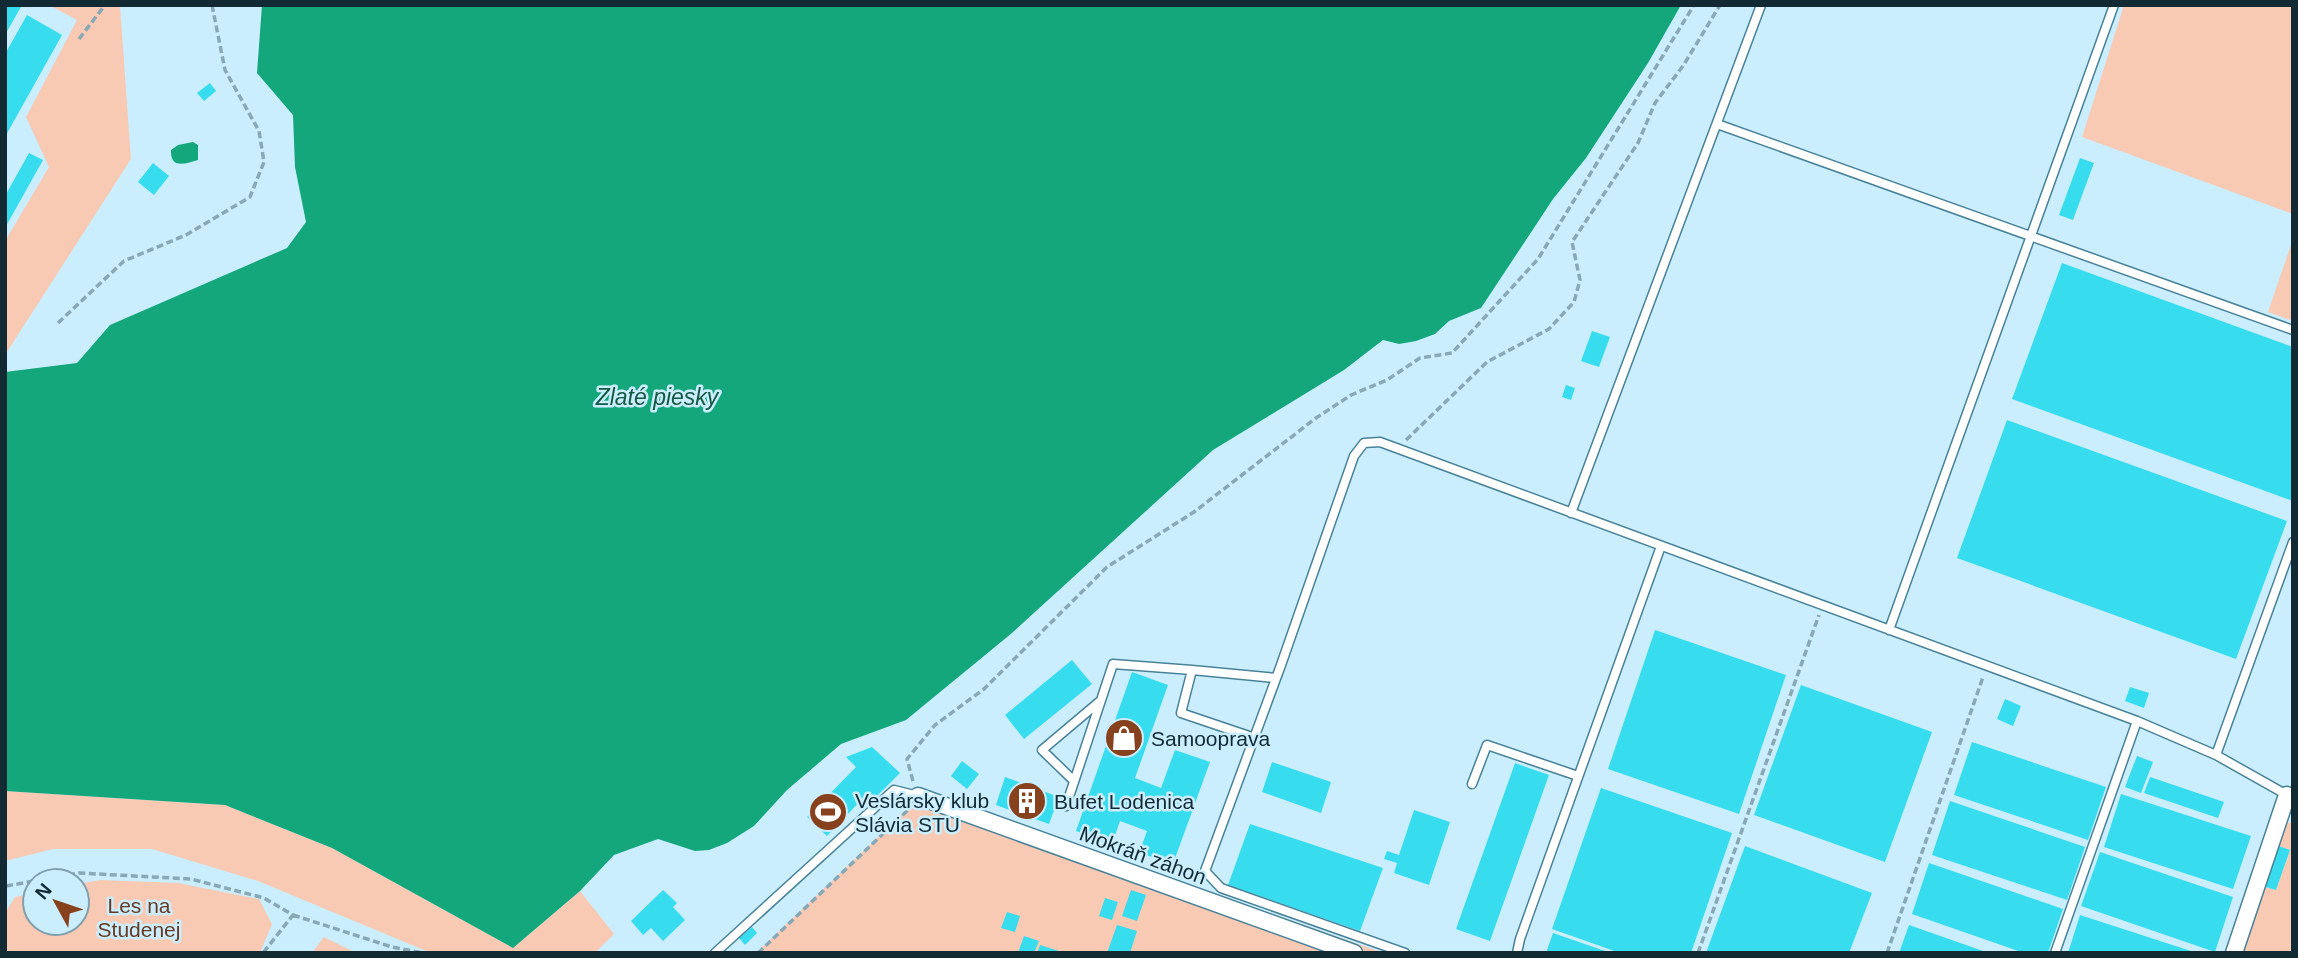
<svg xmlns="http://www.w3.org/2000/svg" width="2298" height="958" viewBox="0 0 2298 958" font-family="Arial,sans-serif">
<style>
.green{fill:#f8cab4}
.water{fill:#15a77c}
.building{fill:#37dcee}
.lines{fill:none;stroke-linecap:round;stroke-linejoin:round}
.lane-casing{stroke:#478299;stroke-width:11}
.street-casing{stroke:#478299;stroke-width:19}
.path{stroke:#88a8b5;stroke-width:3.5;stroke-dasharray:7 3.5;stroke-linecap:butt}
.lane{stroke:#fff;stroke-width:8}
.street{stroke:#fff;stroke-width:16}
.labels{text-anchor:middle;dominant-baseline:central;stroke-width:5;stroke-linejoin:round;paint-order:stroke}
.poi-label{font-size:21px;fill:#112a34;stroke:#cbeefe;text-anchor:start}
.street-label{font-size:21px;fill:#112a34;stroke:#cbeefe}
.park-label{font-size:21px;fill:#693921;stroke:#cbeefe}
.water-label{font-size:23px;font-style:italic;fill:#145942;stroke:#cbeefe}
</style>
<rect width="100%" height="100%" fill="#cbeefe"/>
<path class="green" d="M49 5H120L131 159 5 355V241L49 167 26 117 77 20Z
M2124 5H2293V214L2082 137Z
M2293 239V321L2268 312Z
M5 791 225 805 332 848 513 948 580 891 614 934 595 953H431L258 881 152 849H53L5 861Z
M960 805 1384 953H756L911 806Z
M2293 822V953H2240L2262 886 2276 890 2290 850 2276 845 2285 823Z
M100 880 178 883 259 899 272 924 260 953H5V913L15 897 35 893V923H77V884Z
M324 937 356 953H312Z"/>
<path class="water" d="M262 5H1681L1648 63 1586 158 1553 199 1481 308 1449 321 1435 334 1416 341 1399 344 1383 340 1344 370 1213 450 1012 633 906 720 841 744 787 790 754 826 727 843 709 850 695 851 658 839 614 855 580 891 513 948 332 848 225 805 5 791V372L77 363 110 325 287 248 306 222 295 167 293 115 257 73Z
M193 142 198 145V160C185 164 170 169 171 150L178 145Z"/>
<path class="building" d="M5 5H22L5 35Z
M27 15 62 35 5 137V54Z
M210 83 216 91 204 101 197 93Z
M29 153 43 160 5 228V196Z
M2080 158 2094 163 2073 220 2059 215Z
M153 163 169 176 154 195 138 182Z
M2062 263 2293 347V501L2012 399Z
M1592 331 1610 337 1599 367 1581 361Z
M1566 385 1575 388 1571 400 1562 397Z
M2007 420 2287 521 2236 659 1957 558Z
M1655 630 1786 675 1739 814 1608 769Z
M1072 660 1092 684 1024 739 1005 715Z
M1132 672 1168 685 1135 778 1161 788 1175 750 1210 762 1173 864 1139 853 1147 831 1120 821 1112 844 1076 831Z
M1801 685 1932 732 1885 862 1754 815Z
M2130 687 2149 693 2144 708 2125 701Z
M2005 699 2021 706 2013 726 1997 719Z
M1972 742 2106 787 2088 840 1954 795Z
M872 747 900 773 873 800 867 794 827 836 807 817 856 767 846 757Z
M2137 756 2153 762 2141 793 2125 787Z
M962 761 979 774 967 789 951 776Z
M1272 762 1331 782 1321 813 1262 792Z
M1515 763 1549 775 1490 941 1456 929Z
M1005 777 1059 797 1049 824 996 805Z
M2150 777 2224 802 2218 818 2144 793Z
M1601 788 1732 833 1691 953H1620L1552 929Z
M2121 794 2251 836 2233 889 2104 847Z
M1950 801 2085 847 2067 900 1932 855Z
M1414 810 1450 822 1429 885 1394 873 1397 863 1384 859 1387 851 1399 855Z
M1250 824 1383 868 1360 931 1228 885Z
M2276 845 2290 850 2276 890 2262 886Z
M1745 846 1872 893 1849 953H1706Z
M2100 852 2233 897 2215 952 2081 906Z
M1929 863 2063 909 2048 953H2024L1912 914Z
M663 890 677 903 673 907 685 920 663 941 651 928 643 935 631 921Z
M1131 890 1146 895 1137 921 1122 916Z
M1105 898 1118 902 1112 920 1099 916Z
M1007 912 1020 916 1015 932 1001 928Z
M2080 915 2194 952V953H2068Z
M1117 925 1137 931 1130 953H1107Z
M1909 925 1986 952V953H1899Z
M752 927 757 933 745 945 739 938Z
M1553 933 1608 952 1607 953H1546Z
M1024 936 1039 941 1034 953H1018Z
M1040 945 1062 952V953H1037Z"/>
<g class="lines">
<defs>
<path id="lane" d="M1717 124 2293 330
M1571 513 1761 5
M1889 630 2114 5
M1192 670 1276 678
M2216 755 2293 542
M1074 781 1042 750 1099 702
M1472 784 1487 745 1578 776
M1066 806 1113 664 1192 670 1181 713 1255 738
M715 953 894 790 918 796
M1405 953 1221 888 1205 871 1281 665 1354 456 1364 443 1380 442 2137 721 2216 755 2287 795
M1517 953 1520 939 1661 546
M2055 953 2137 721"/>
<path id="street" d="M918 796 1354 953
M2234 953 2287 795"/>
</defs>
<use href="#lane" class="lane-casing"/>
<use href="#street" class="street-casing"/>
<path class="path" d="M79 39 105 5
M58 323 124 261 186 235 250 197 264 162 259 131 225 70 212 5
M1406 440 1487 362 1549 329 1574 302 1580 280 1572 242 1638 143 1655 103 1683 66 1720 5
M913 781 907 759 935 725 984 689 1107 567 1194 512 1316 418 1351 395 1387 380 1420 358 1452 353 1538 259 1694 5
M6 886 79 873 191 879 264 898 293 915 263 953
M293 915 392 947 423 953
M758 953 909 809
M1698 953 1819 615
M1887 953 1983 677"/>
<use href="#lane" class="lane"/>
<use href="#street" class="street"/>
</g>
<defs>
<symbol id="shop-disc" viewBox="-11 -11 22 22"><circle r="9.5" fill="#87411c" stroke="#cbeefe"/><path d="M-5-2.5h2.3a2.7 3.5 0 0 1 5.4 0H5L5.5 6h-11ZM-1.5-2.5h3a1.5 2.3 0 0 0-3 0Z" fill="#fff"/></symbol>
<symbol id="building-disc" viewBox="-11 -11 22 22"><circle r="9.5" fill="#87411c" stroke="#cbeefe"/><path d="M-4-6H4V6H1V3H-1V6H-4ZM-2.5-4.3h1.7v1.8h-1.7ZM.8-4.3h1.7v1.8H.8ZM-2.5-1h1.7V.8h-1.7ZM.8-1h1.7V.8H.8Z" fill="#fff"/></symbol>
<symbol id="stadium-disc" viewBox="-11 -11 22 22"><circle r="9.5" fill="#87411c" stroke="#cbeefe"/><path d="M0-5a6.5 5 0 1 0 0 10a6.5 5 0 1 0 0-10ZM-3.5-1.8h7v3.6h-7Z" fill="#fff"/></symbol>
</defs>
<g fill-rule="evenodd">
<use href="#shop-disc" x="1102" y="716" width="44" height="44"/>
<use href="#building-disc" x="1005" y="779" width="44" height="44"/>
<use href="#stadium-disc" x="806" y="790" width="44" height="44"/>
</g>
<g class="labels">
<g class="poi-label">
<text x="1151" y="738">Samooprava</text>
<text x="855" y="800">Veslársky klub<tspan x="855" dy="24">Slávia STU</tspan></text>
<text x="1054" y="801">Bufet Lodenica</text>
</g>
<g class="street-label">
<text transform="translate(1143 855) rotate(20)">Mokráň záhon</text>
</g>
<g class="park-label">
<text x="139" y="905">Les na<tspan x="139" dy="24">Studenej</tspan></text>
</g>
<g class="water-label">
<text x="657" y="397">Zlaté piesky</text>
</g>
</g>
<rect width="2298" height="958" fill="none" stroke="#112a34" stroke-width="14"/>
<g transform="translate(56 902) rotate(310)"><circle r="33" fill="#cbeefe" stroke="#81a0ad" stroke-width="2"/>
<path d="M0-5L12 26L0 18L-12 26Z" fill="#87411c"/>
<text y="-10" font-size="19" font-weight="bold" text-anchor="middle" fill="#112a34">N</text>
</g>
</svg>
